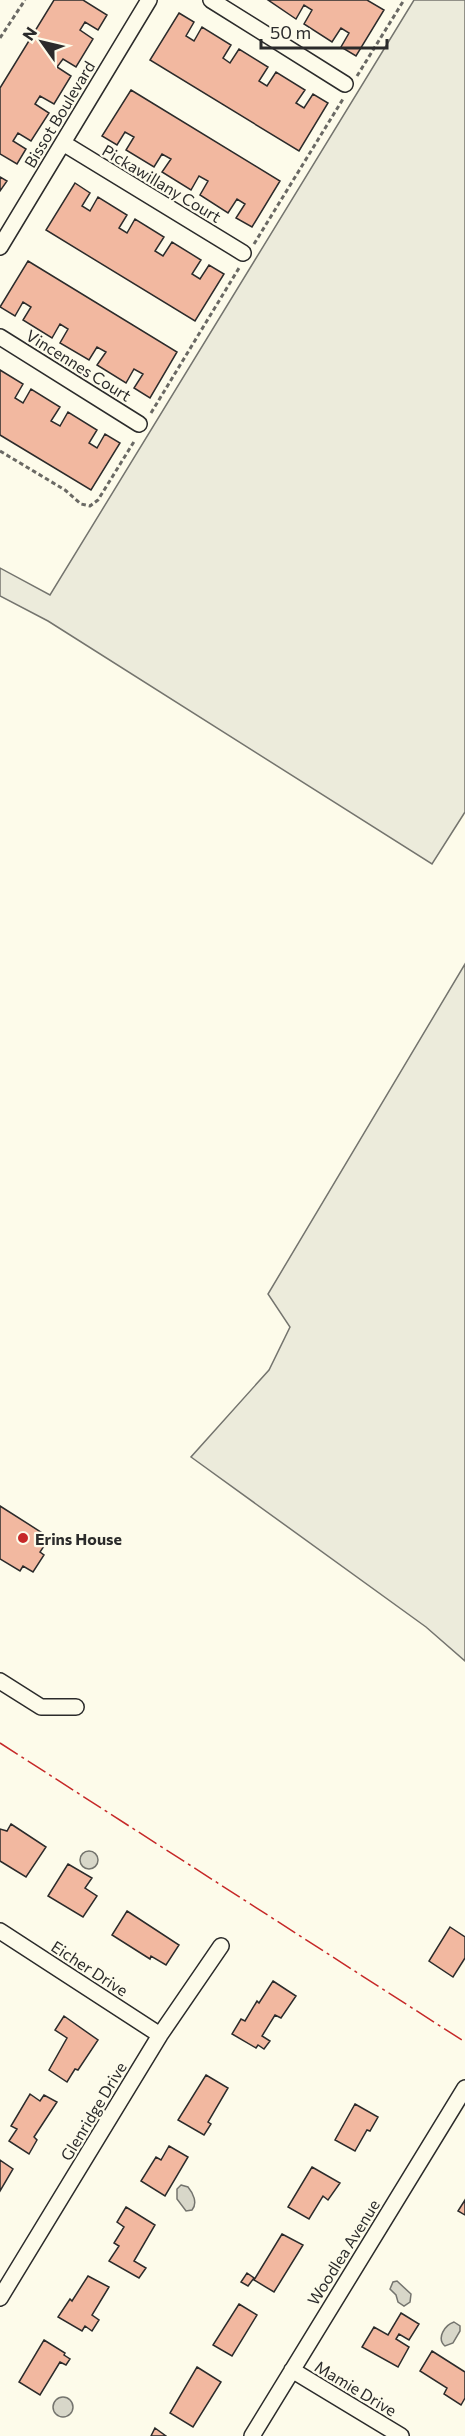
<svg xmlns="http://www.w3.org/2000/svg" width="465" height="2436" viewBox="0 0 465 2436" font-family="Commissioner,sans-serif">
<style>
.green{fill:#ecebdb;stroke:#74746e;stroke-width:1.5}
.water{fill:#d8d7c9;stroke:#74746e;stroke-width:1.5}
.building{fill:#f2b8a0;stroke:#2b2b2b;stroke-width:1.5}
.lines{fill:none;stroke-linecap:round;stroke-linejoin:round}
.minor-casing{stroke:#2b2b2b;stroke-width:18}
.path{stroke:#6a6964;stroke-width:3;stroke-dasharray:4.5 3;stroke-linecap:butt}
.minor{stroke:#fdfbea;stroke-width:15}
.power{stroke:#c62828;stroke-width:1.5;stroke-dasharray:21 4.5 3 4.5;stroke-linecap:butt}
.poi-dot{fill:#c62828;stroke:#fdfbea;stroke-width:2}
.labels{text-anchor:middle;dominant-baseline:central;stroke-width:4.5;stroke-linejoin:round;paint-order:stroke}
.street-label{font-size:16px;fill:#2b2b2b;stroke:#fdfbea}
.poi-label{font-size:16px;font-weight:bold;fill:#2b2b2b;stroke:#fdfbea;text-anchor:start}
</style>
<rect width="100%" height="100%" fill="#fdfbea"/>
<path class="green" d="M414 0H465V812L432 864 48 621 0 596V568L50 595Z
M465 964V1661L426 1627 191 1457 269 1370 290 1327 268 1294Z"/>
<path class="water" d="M80 1860a9 9 0 1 1 18 0a9 9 0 1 1-18 0Z
M181 2185 188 2187C193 2193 198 2203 192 2210L186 2211 177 2199V2189Z
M397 2281 411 2294 410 2302 404 2306 398 2302 396 2295 390 2289 393 2282Z
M454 2322 460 2326V2331L453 2343 445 2346C436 2338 445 2325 454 2322Z
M53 2407a10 10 0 1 1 20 0a10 10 0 1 1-20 0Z"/>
<path class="building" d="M54 0H83L107 15 98 30 85 22 80 30 93 39 76 67 63 59 57 67 71 76 54 104 40 96 35 104 49 113 31 141 18 133 13 141 26 149 17 164 0 154V88Z
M268 0H367L384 10 356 56 341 47 349 33 341 28 332 42 304 24 312 10 304 5 296 19Z
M179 13 194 22 186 36 194 41 202 27 231 45 223 58 230 63 239 49 268 67 259 81 267 86 276 72 305 90 296 103 304 108 313 94 328 103 299 151 150 60Z
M131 90 280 181 252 227 236 218 245 204 237 199 228 213 200 195 208 181 199 176 191 190 162 172 171 159 162 154 154 167 126 150 134 137 125 132 117 145 102 136Z
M0 177 7 181 0 191Z
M75 183 90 193 82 206 90 211 98 197 127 215 119 228 127 233 135 219 164 237 155 251 163 256 172 242 201 260 192 274 200 279 209 265 224 274 195 321 46 230Z
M28 261 177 352 150 398 134 388 143 374 134 369 126 383 97 365 106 352 97 347 89 360 60 343 68 329 60 324 52 338 23 320 31 307 23 302 15 316 0 307Z
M0 370 23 384 15 398 23 403 31 389 60 407 51 421 60 426 68 412 97 430 89 443 97 448 105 434 120 443 91 490 0 435Z
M0 1506 44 1534 43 1537 48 1540 40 1552 44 1555 33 1572 23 1566 20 1571 0 1559Z
M11 1824 46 1847 26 1877 0 1861V1829L7 1831Z
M68 1864 92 1878 85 1888 97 1896 83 1917 48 1896Z
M127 1911 179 1945 166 1965 151 1956 150 1959 112 1935Z
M450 1927 465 1937V1958L453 1977 429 1961Z
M273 1981 296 1996 281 2018 275 2015 262 2036 270 2041 264 2049 258 2045 256 2048 232 2034 241 2019 245 2021 257 2001 259 2003Z
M64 2016 98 2040 78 2070 75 2069 67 2082 49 2070 67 2038 55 2030Z
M206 2075 228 2088 208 2122 211 2124 204 2135 178 2120Z
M30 2094 40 2101 44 2095 57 2102 34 2137 37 2140 29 2154 9 2141 17 2129 11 2126Z
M355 2104 378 2117 370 2131 367 2130 355 2151 335 2140Z
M169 2146 188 2157 165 2196 141 2181 156 2157 161 2160Z
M0 2160 13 2169 0 2191Z
M312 2167 340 2183 328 2200 323 2196 309 2219 288 2207Z
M465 2200V2215L458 2211Z
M126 2207 155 2225 134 2261 146 2268 139 2278 109 2261 119 2246 114 2243 124 2227 117 2222Z
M282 2234 303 2245 274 2292 254 2280Z
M247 2273 254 2278 248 2286 241 2282Z
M88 2276 109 2287 92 2315 99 2320 92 2331 85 2326 82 2331 58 2317 70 2299 72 2301Z
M239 2304 257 2315 232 2356 213 2345Z
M401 2313 419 2324 409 2340 399 2334 396 2339 409 2347 398 2367 362 2347 374 2327 388 2335Z
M44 2340 65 2353 64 2355 70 2359 66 2365 60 2362 40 2395 19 2382Z
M432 2351 465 2372V2398L461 2405 444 2394 447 2388 420 2371Z
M197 2367 221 2382 193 2427 170 2413Z
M155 2428 166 2436H151Z"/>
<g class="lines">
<defs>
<path id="minor" d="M211 0 345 84
M63 143 243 253
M0 247 149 0
M0 337 139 424
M0 1681 41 1707H76
M0 1931 160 2035
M0 2298 160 2035 221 1946
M292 2370 401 2436
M252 2436 465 2088"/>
</defs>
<use href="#minor" class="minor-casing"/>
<path class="path" d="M0 38 25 0
M357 76 404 0
M254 244 343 99
M151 413 239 268
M0 451 65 490 81 504 90 506 98 500 135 440"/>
<use href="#minor" class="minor"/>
<path class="power" d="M0 1743 465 2042"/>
</g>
<circle class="poi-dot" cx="23" cy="1538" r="6"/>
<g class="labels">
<g class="street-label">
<text transform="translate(59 114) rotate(-59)">Bissot Boulevard</text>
<text transform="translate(162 183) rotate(31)">Pickawillany Court</text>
<text transform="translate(79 365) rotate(32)">Vincennes Court</text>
<text transform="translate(90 1968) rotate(33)">Eicher Drive</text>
<text transform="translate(93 2111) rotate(-59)">Glenridge Drive</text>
<text transform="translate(343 2252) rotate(-58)">Woodlea Avenue</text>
<text transform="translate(356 2388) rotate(31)">Mamie Drive</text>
</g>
<g class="poi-label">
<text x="35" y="1538">Erins House</text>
</g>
</g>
<g transform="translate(42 42) rotate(304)" stroke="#fdfbea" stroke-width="4.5" paint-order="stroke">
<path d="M0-4.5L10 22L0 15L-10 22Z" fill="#2b2b2b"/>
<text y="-9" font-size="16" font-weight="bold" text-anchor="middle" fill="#2b2b2b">N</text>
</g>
<path d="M261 39v9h126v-9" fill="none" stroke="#2b2b2b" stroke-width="3"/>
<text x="270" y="39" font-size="18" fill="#2b2b2b" stroke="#fdfbea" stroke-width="4.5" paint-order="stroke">50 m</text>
</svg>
